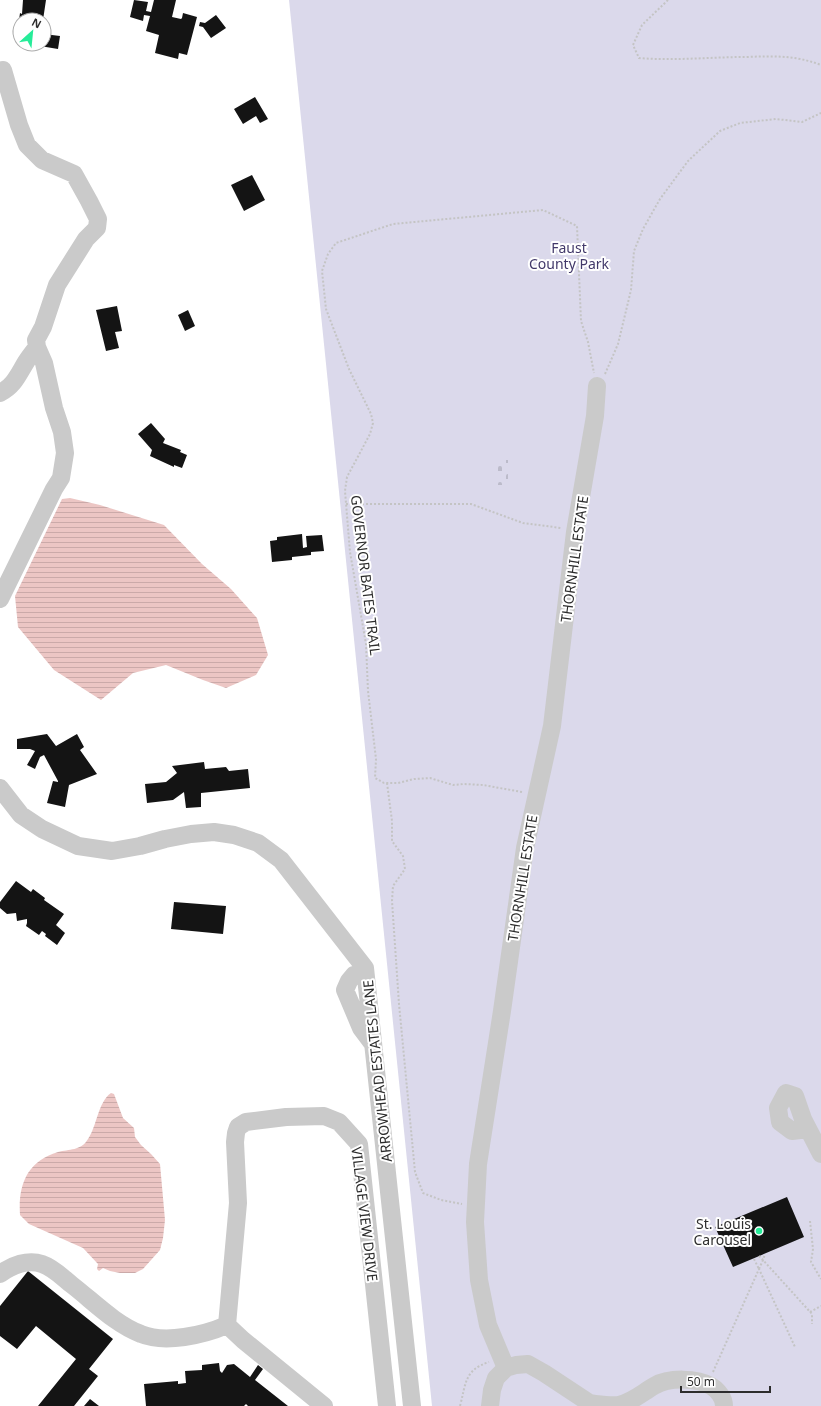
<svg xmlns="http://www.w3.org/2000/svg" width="821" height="1406" viewBox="0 0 821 1406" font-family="'Noto Sans',sans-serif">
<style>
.green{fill:#dbd9eb}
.cemetery{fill:url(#cemetery-stones)}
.water{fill:url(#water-rules)}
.building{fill:#141414}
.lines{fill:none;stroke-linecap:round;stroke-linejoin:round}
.path{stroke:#c4c4c4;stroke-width:2;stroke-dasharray:2 2;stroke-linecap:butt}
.minor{stroke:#cacaca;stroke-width:18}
.poi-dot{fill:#26ec99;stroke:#fff;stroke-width:1.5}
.labels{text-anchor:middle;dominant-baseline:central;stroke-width:4;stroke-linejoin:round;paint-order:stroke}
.park-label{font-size:14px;fill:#42396a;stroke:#fff}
.street-label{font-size:14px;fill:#2d2d2d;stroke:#fff}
.poi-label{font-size:14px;fill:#2d2d2d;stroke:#fff;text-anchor:end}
</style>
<defs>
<pattern id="cemetery-stones" width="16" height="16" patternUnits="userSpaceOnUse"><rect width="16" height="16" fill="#dbd9eb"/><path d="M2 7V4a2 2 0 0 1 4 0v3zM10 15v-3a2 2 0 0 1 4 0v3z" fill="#bcbbca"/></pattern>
<pattern id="water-rules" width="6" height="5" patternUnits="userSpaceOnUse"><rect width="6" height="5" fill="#ecc6c4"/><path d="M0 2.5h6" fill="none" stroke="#cbaaa9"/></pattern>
</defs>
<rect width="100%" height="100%" fill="#fff"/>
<path class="green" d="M289 0H821V1406H432Z"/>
<path class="cemetery" d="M498 460H508V485H498Z"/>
<path class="water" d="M70 498 100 505 164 525 202 564 231 589 257 618 268 655 256 675 226 688 203 680 166 665 133 673 101 700 54 670 18 627 15 596 62 499Z
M111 1093 114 1094 123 1118 134 1128 135 1137 141 1145 151 1154 160 1164 165 1220 163 1238 160 1250 143 1269 135 1273H120L110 1271 103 1268 99 1271 97 1269 98 1264 83 1248 29 1224 20 1215C18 1185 27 1161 58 1152 69 1149 81 1151 88 1139 97 1126 98 1102 111 1093Z"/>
<path class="building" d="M23 0H46L43 20H19L20 13 22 14Z
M134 0 148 2 146 11 151 12 154 0H176L172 17 181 19 182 18 183 13 197 17 187 55 179 53 178 59 155 53 159 35 146 31 150 16 144 15 143 21 130 17Z
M216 15 226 28 211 38 203 27 199 26 200 22 205 23Z
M44 34 60 36 58 49 40 46 41 44H44Z
M255 97 268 119 260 123 256 116 243 124 234 109Z
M252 175 265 200 244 211 231 185Z
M117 306 122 331 115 332 119 348 106 351 96 310Z
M188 310 195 326 185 331 178 315Z
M151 423 165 439 163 443 181 450 180 452 187 455 182 468 174 465V467L150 456 152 450 138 434Z
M302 534 303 548 307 547 306 536 322 535 324 551 311 552V555L292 557V560L272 562 270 541 277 540V537Z
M47 734 56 746 77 734 84 747 80 750 97 774 69 785 65 807 47 803 53 781 58 782V781L44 755 40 757 35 769 27 765 35 751 30 749H17V739Z
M204 762 205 769 226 767 229 771 248 769 250 788 201 793V807L186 808 184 792 173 800 147 803 145 784 166 782 177 773 172 766Z
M16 881 31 892 33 889 45 898 44 900 64 914 56 925 65 933 57 945 45 936 46 934 42 931 39 935 26 926 27 923V919L17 921 16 913 7 914 0 908V902Z
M174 902 226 906 223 934 171 929Z
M787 1197 804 1237 733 1267 715 1227Z
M28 1271 113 1339 89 1369 98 1376 74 1406H38L76 1359 36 1326 17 1349 0 1336V1306Z
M219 1363 220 1371 222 1373 227 1365 234 1364 250 1377 258 1365 263 1369 255 1380 288 1406H248L246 1404 244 1406H146L144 1384 178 1381V1384L186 1383 185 1371 202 1370V1365Z
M90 1399 99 1406H84Z"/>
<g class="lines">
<path class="path" d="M668 0 642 25 633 45 639 58C675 61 710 57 746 57 773 56 795 55 821 65
M605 374 618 344 631 290 634 251 643 229 660 199 688 161 720 131 740 123 776 119 802 122 821 113
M346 504H471L523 523 561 528
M387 783 392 821V841L403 856 405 869 393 886 392 901 399 1004 415 1172 423 1193 441 1200 462 1204
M522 792 483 785 464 784 453 785 430 778 414 779 398 783H384L375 778 376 759 368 691 366 644 350 552 345 491 347 477 370 434 373 423 371 414 349 369 326 309 322 271 328 254 336 243 393 224 543 210 577 226 581 321 588 342 594 373
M810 1221 813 1249 811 1262 821 1279
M759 1256 763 1260 765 1254
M754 1259 759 1269
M759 1269 763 1260 812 1314V1324
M810 1312 821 1306
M713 1372 759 1269 795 1347
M460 1406C466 1384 464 1370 489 1362"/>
<path class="minor" d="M0 393C14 386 18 375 26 362 29 357 33 352 37 347
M0 599 54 489 61 478 65 453 62 432 54 408 44 363 37 347 36 340 43 327 57 285 86 239 97 228 98 219 89 201 74 174 42 160 27 145 19 125 3 70
M0 788 21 815 42 829 78 846 112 851 140 846 165 839 191 834 214 832 234 835 258 843 281 860 365 968 412 1406
M366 978 361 975H354L349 981 345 990 361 1028 373 1044
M808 1129 792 1131 780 1122 778 1108 786 1093 795 1096 803 1119 821 1154
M0 1274C12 1265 28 1259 42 1264 54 1268 63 1278 72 1285 94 1302 115 1324 141 1334 165 1344 204 1335 227 1325
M506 1368 488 1325 479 1280 475 1222 478 1164 502 1011 525 848 552 726 575 532 595 416 597 386
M588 1403C598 1404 609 1406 619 1405 634 1401 642 1393 654 1386 669 1377 697 1378 711 1386 718 1390 724 1398 724 1406
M324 1406 243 1340 227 1325 238 1203 235 1142 236 1133 238 1127 246 1122 286 1117 324 1116 339 1122 359 1144 387 1406
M490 1406 492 1390 496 1378 506 1368 516 1365 528 1364 544 1373 594 1406"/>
</g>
<circle class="poi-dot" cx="759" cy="1231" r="4"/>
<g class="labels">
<g class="park-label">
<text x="569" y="247">Faust<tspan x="569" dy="16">County Park</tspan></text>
</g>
<g class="street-label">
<text transform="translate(574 559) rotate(-82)">THORNHILL ESTATE</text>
<text transform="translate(366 575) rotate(83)">GOVERNOR BATES TRAIL</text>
<text transform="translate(522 878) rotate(-81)">THORNHILL ESTATE</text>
<text transform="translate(377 1071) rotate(-96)">ARROWHEAD ESTATES LANE</text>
<text transform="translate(365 1214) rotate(83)">VILLAGE VIEW DRIVE</text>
</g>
<g class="poi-label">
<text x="751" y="1223">St. Louis<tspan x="751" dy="16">Carousel</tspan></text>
</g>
</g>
<g transform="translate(32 32) rotate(27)"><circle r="19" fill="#ffffff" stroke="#ababab"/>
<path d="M0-3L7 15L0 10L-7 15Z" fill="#26ec99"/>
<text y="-6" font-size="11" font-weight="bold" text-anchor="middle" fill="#2d2d2d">N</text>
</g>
<path d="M681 1386v6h89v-6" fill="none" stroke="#2d2d2d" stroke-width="2"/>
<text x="687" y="1386" font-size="12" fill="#2d2d2d" stroke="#ffffff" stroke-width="3" paint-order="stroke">50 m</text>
</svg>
